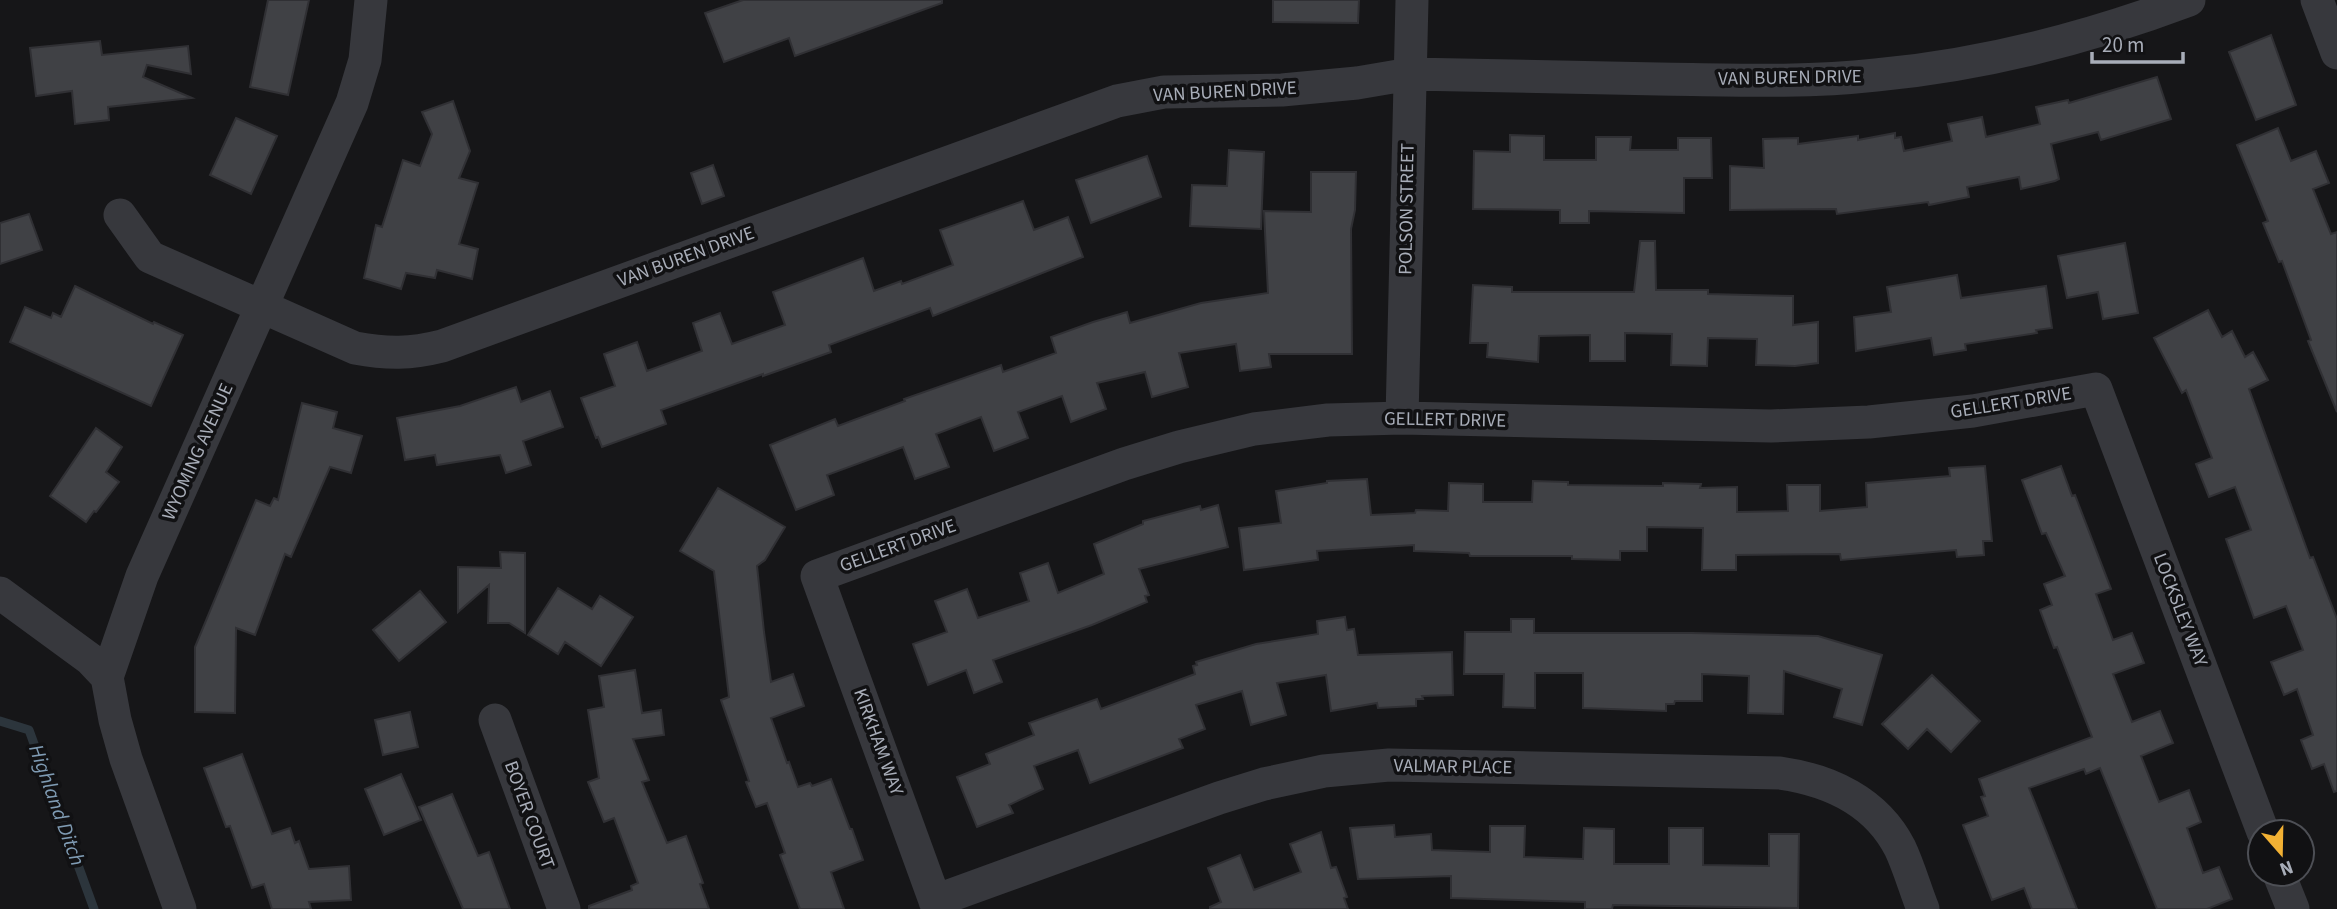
<svg xmlns="http://www.w3.org/2000/svg" width="2337" height="909" viewBox="0 0 2337 909" font-family="'Source Sans 3',sans-serif">
<style>
.lines{fill:none;stroke-linecap:round;stroke-linejoin:round}
.stream{stroke:#2c353c;stroke-width:9}
.building{fill:#404145;stroke:#303034;stroke-width:2}
.minor{stroke:#37383d;stroke-width:33}
.labels{text-anchor:middle;dominant-baseline:central;stroke-width:7;stroke-linejoin:round;paint-order:stroke}
.street-label{font-size:19px;fill:#a8adb8;stroke:#111113}
.water-label{font-size:21px;font-style:italic;fill:#7f9bb3;stroke:#111113}
</style>
<rect width="100%" height="100%" fill="#161618"/>
<g class="lines">
<path class="stream" d="M0 721 29 730 94 909"/>
</g>
<path class="building" d="M268 0H309L288 95 250 87Z
M743 0H942V3L795 56 789 38 724 62 705 13Z
M1273 0H1359L1358 23 1273 22Z
M2271 35 2296 105 2256 120 2229 52Z
M100 41 102 55 188 46 191 74 147 65 143 77 192 98 108 107 109 120 75 124 72 91 36 96 30 48Z
M2157 77 2171 119 2101 140 2098 132 2051 144 2059 179 2055 181 2021 189 2019 177 1967 187 1969 197 1929 205 1928 202 1837 214 1836 209 1730 210V166L1764 168 1763 139 1798 138V144L1858 136V140L1895 133V138L1901 137 1904 151 1952 141 1948 124 1982 117 1986 137 2040 124 2036 107 2068 100 2069 103Z
M453 101 470 151 459 178 478 183 459 244 478 249 472 279 437 270 435 278 406 273 401 289 364 278 376 225 382 227 403 160 420 166 432 134 422 112Z
M236 118 277 136 251 194 210 175Z
M2278 128 2291 161 2316 151 2329 183 2313 189 2331 234 2337 232V412L2308 341 2311 340 2282 261 2279 262 2263 223 2268 221 2237 145Z
M1510 135 1544 136V160H1596V137H1631L1630 150H1678V138H1711L1712 178H1684V213L1589 211V223H1560V210L1473 209 1474 151 1510 152Z
M1229 150 1264 152 1261 229 1190 226 1192 185 1227 186Z
M1147 156 1161 197 1091 223 1076 180Z
M713 165 724 196 702 204 691 173Z
M1311 172H1356L1355 210 1351 229 1352 354H1269L1271 367 1240 371 1236 344 1179 353 1188 387 1152 397 1145 372 1097 383 1106 409 1071 422 1062 396 1018 412 1028 438 994 451 981 417 936 434 949 467 915 479 903 447 827 475 834 495 796 510 770 445 835 419 838 426 905 401 904 399 1001 365 1003 372 1056 353 1051 337 1093 322 1127 312 1130 323 1201 303 1268 293 1264 211 1311 212Z
M1023 201 1034 230 1068 217 1083 257 933 316 930 308 829 345 831 352 763 376V374L661 410 666 424 602 447 598 437 596 438 581 398 615 386 604 354 637 342 647 371 702 351 693 323 720 313 732 344 785 325 773 292 863 258 874 291 901 281 902 284 953 265 940 230Z
M29 214 42 250 0 264V223Z
M1640 241H1655L1656 290H1708V294L1793 296V325L1818 322V363L1795 366 1756 365 1757 339 1708 338 1707 366 1671 365 1672 334 1625 333V361H1590V335L1539 336 1538 362 1487 357 1488 343H1470L1473 285 1512 287V292H1634Z
M2125 243 2138 313 2103 319 2098 292 2067 298 2058 256Z
M1957 275 1961 298 2046 286 2052 328 2036 330 2037 333 1965 344 1966 350 1934 355 1931 338 1856 351 1854 317 1891 312 1887 287Z
M75 286 153 324 154 322 183 335 151 406 10 342 25 307 51 318 53 313 61 317Z
M2208 310 2222 337 2232 331 2245 357 2253 352 2268 380 2249 389 2310 558 2313 557 2337 619V791L2334 792 2324 764 2312 769 2301 740 2313 735 2297 689 2284 695 2271 662 2303 650 2286 606 2254 618 2226 539 2251 530 2235 487 2209 497 2196 464 2212 458 2186 390 2182 393 2154 338Z
M516 387 521 402 550 391 563 427 523 441 531 465 506 473 500 455 437 465 435 455 405 460 397 418 460 406Z
M302 403 337 412 333 428 362 436 351 473 330 467 291 557 285 554 255 635 236 628 235 713 195 712V647L256 500 270 506 274 498 278 500Z
M96 428 122 447 106 472 119 482 96 512 94 511 86 522 50 496Z
M1985 466 1992 541H1983L1984 555 1957 557 1956 550 1841 560 1840 554 1736 555V570H1702L1703 528 1647 527V551H1620V560L1572 559V556H1470L1469 553 1414 551V545L1317 551 1318 560 1244 570 1239 528 1281 523 1276 491 1327 483V481L1367 479 1371 515 1415 513 1416 510 1448 511 1449 483 1483 484V502H1532L1533 481 1568 482V485L1663 486V483L1701 484 1700 488 1737 487V512L1788 511 1787 485H1820V511L1867 507 1866 483 1950 476 1949 468Z
M2061 466 2072 496 2075 495 2111 589 2096 594 2113 640 2132 633 2144 663 2113 674 2132 722 2160 711 2173 743 2141 756 2159 802 2189 790 2201 822 2187 828 2203 873 2219 867 2232 899 2207 909H2157L2100 768 2086 774 2084 769 2029 788 2077 909H2032L2024 888 1992 900 1963 825 1988 816 1981 797 1985 796 1979 779 2092 737 2057 647 2054 648 2040 610 2052 605 2044 584 2065 576 2046 533 2042 534 2022 480Z
M718 488 785 527 765 560 757 566 764 632 771 682 793 674 804 706 771 718 787 763 789 762 798 787 810 783 812 786 831 779 850 829H852L863 860 831 872 844 909H800L780 855 785 853 767 803 756 807 746 782 749 781 721 700 729 697 714 571 680 551Z
M1218 505 1228 547 1139 569 1149 595 1145 596 1147 602 1092 625 993 660 1002 682 974 693 966 670 928 685 913 644 947 632 935 601 967 589 978 618 1029 601 1020 573 1048 563 1058 593 1104 574 1094 544 1143 524V521L1200 506 1201 510Z
M500 552 525 553V633L509 623H488L489 585 458 612V567L501 568Z
M558 588 592 609 600 596 633 617 601 666 565 642 558 654 528 635Z
M420 591 446 622 399 661 373 630Z
M1345 617 1347 630 1354 629 1358 655 1452 652 1453 695 1422 696 1423 699H1416V706L1378 708 1377 703 1331 711 1326 675 1277 683 1286 715 1251 725 1242 691 1196 705 1205 729 1179 739 1183 748 1090 783 1078 750 1034 766 1043 789 1009 805 1013 813 977 827 957 777 990 764 986 754 1034 735 1029 723 1097 699 1101 709 1195 674 1193 666 1197 665 1196 662 1256 644 1318 634 1317 621Z
M1511 619H1534V633H1692L1818 636 1882 655 1862 725 1834 717 1842 689 1784 671 1783 714 1748 713 1749 676 1702 674V701H1675L1674 704H1666V711L1583 708V673H1535V708L1503 707 1504 674H1464L1465 632H1511Z
M635 670 642 713 661 710 664 735 633 739 649 780 642 782 667 843 686 836 703 883 700 884 709 909H589V906L632 890 631 886 638 883 614 818 604 822 588 782 599 778 588 710 604 707 599 676Z
M1932 675 1980 721 1951 752 1927 729 1908 749 1882 724Z
M410 712 418 747 383 755 375 720Z
M242 754 272 834 290 828 295 843 299 841 309 869 349 866 351 900 309 902 311 909H272L264 884 252 888 230 826 226 827 204 768Z
M401 774 421 820 384 835 365 789Z
M452 794 478 856 489 852 510 909H463L419 807Z
M1394 825 1395 837 1431 834 1432 850 1490 852V826H1525L1524 857 1583 859 1584 828 1614 829V864H1669V828H1703V865L1769 866V834H1799L1798 908 1613 905 1612 909H1585V902L1451 898V876L1358 879 1350 828Z
M1321 832 1331 868 1336 867 1347 897 1344 898 1348 909H1210V907L1221 902 1208 868 1240 855 1254 890 1301 872 1290 844Z"/>
<g class="lines">
<path class="minor" d="M2317 0 2337 53
M120 215 150 257 355 348C388 354 410 354 442 346L1117 101 1164 92 1282 90 1357 83 1410 74C1493 75 1576 77 1659 79 1731 80 1804 83 1876 75 1983 65 2088 38 2189 0
M1402 418 1412 0
M0 593 90 659 107 677
M495 720 564 909
M2279 874 2293 909
M935 901 1219 798 1264 784 1324 771 1389 765 1780 773C1829 780 1876 801 1900 848 1909 867 1915 889 1923 909
M180 909 126 759 115 720 107 677 142 576 352 103 365 60 371 0
M938 909 817 576 1124 464 1179 447 1254 429 1328 420 1402 418 1771 426 1869 422 1973 411 2096 389 2263 832"/>
</g>
<g class="labels">
<g class="street-label">
<text transform="translate(1790 78) rotate(-1)">VAN BUREN DRIVE</text>
<text transform="translate(1225 92) rotate(-3)">VAN BUREN DRIVE</text>
<text transform="translate(1407 209) rotate(-89)">POLSON STREET</text>
<text transform="translate(686 257) rotate(-20)">VAN BUREN DRIVE</text>
<text transform="translate(2011 403) rotate(-9)">GELLERT DRIVE</text>
<text transform="translate(1445 420) rotate(1)">GELLERT DRIVE</text>
<text transform="translate(198 452) rotate(-66)">WYOMING AVENUE</text>
<text transform="translate(898 546) rotate(-20)">GELLERT DRIVE</text>
<text transform="translate(2180 610) rotate(69)">LOCKSLEY WAY</text>
<text transform="translate(878 742) rotate(70)">KIRKHAM WAY</text>
<text transform="translate(1453 767) rotate(1)">VALMAR PLACE</text>
<text transform="translate(529 815) rotate(70)">BOYER COURT</text>
</g>
<g class="water-label">
<text transform="translate(57 805) rotate(70)">Highland Ditch</text>
</g>
</g>
<g transform="translate(2281 853) rotate(160)"><circle r="33" fill="#111113" stroke="#4d4f55" stroke-width="2"/>
<path d="M0-5L12 26L0 18L-12 26Z" fill="#f2b134"/>
<text y="-10" font-size="19" font-weight="bold" text-anchor="middle" fill="#a8adb8">N</text>
</g>
<path d="M2092 52v10h91v-10" fill="none" stroke="#a8adb8" stroke-width="3.5"/>
<text x="2102" y="52" font-size="21" fill="#a8adb8" stroke="#111113" stroke-width="5" paint-order="stroke">20 m</text>
</svg>
